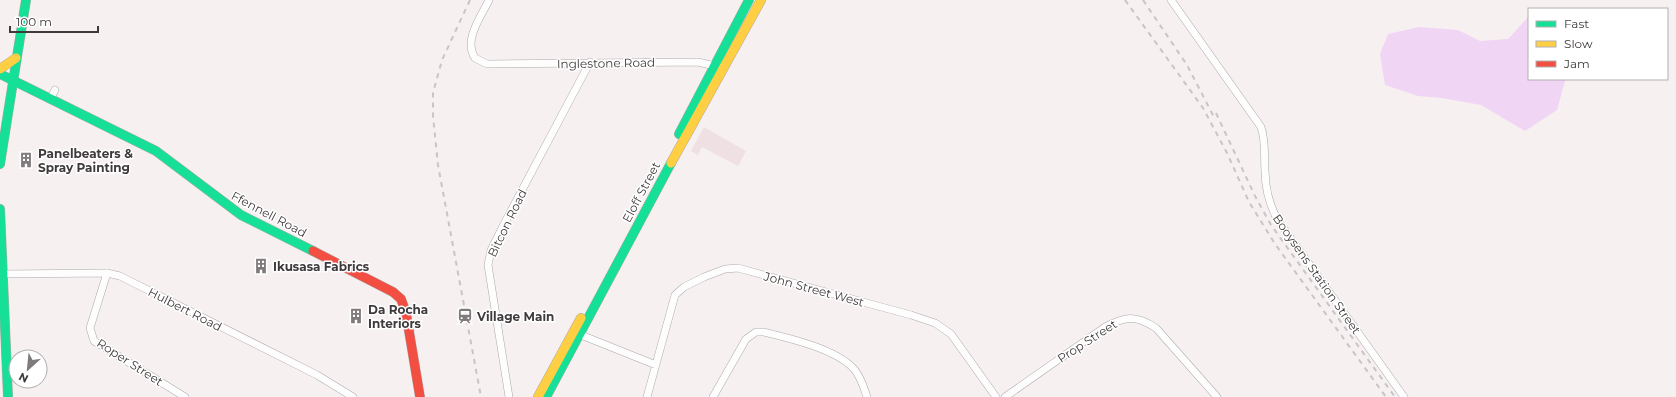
<svg xmlns="http://www.w3.org/2000/svg" width="1676" height="397" viewBox="0 0 1676 397" font-family="Montserrat,sans-serif">
<style>
.built{fill:#efe0e3}
.water{fill:#f1d5f4}
.lines{fill:none;stroke-linecap:round;stroke-linejoin:round}
.street-casing{stroke:#aea9aa;stroke-width:8}
.fast-casing{stroke:#aea9aa;stroke-width:10}
.slow-casing{stroke:#aea9aa;stroke-width:10}
.jam-casing{stroke:#aea9aa;stroke-width:10}
.street{stroke:#fefdfd;stroke-width:7}
.fast{stroke:#16e098;stroke-width:9}
.slow{stroke:#ffcf43;stroke-width:9}
.jam{stroke:#f24e42;stroke-width:9}
.rail{stroke:#c7c5c5;stroke-width:2;stroke-dasharray:5 5;stroke-linecap:butt}
.labels{text-anchor:middle;dominant-baseline:central;stroke-width:3;stroke-linejoin:round;paint-order:stroke}
.street-label{font-size:12px;fill:#3f3a3b;stroke:#fff}
.poi-label{font-size:12px;font-weight:bold;fill:#3f3a3b;stroke:#fff;text-anchor:start}
</style>
<rect width="100%" height="100%" fill="#f7f0f1"/>
<path class="built" d="M704 127 746 151 738 166 702 147 698 155 691 151Z"/>
<path class="water" d="M1529 16V79H1565V81L1557 110 1525 131 1481 105 1442 98 1418 96 1385 85 1380 54 1388 34 1419 27 1458 30 1480 41 1508 39Z"/>
<g class="lines">
<defs>
<path id="street" d="M489 0C481 17 463 40 475 58L487 64 698 62 719 67
M1171 0 1261 127C1266 142 1264 156 1265 171 1265 189 1269 203 1277 219L1404 397
M50 99 55 90
M107 273 90 328 94 341 185 397
M3 274 107 273 120 276 317 375 353 397
M576 333 656 365
M509 397 488 265 491 250 503 226 590 62
M647 397 675 295 684 287 704 277 725 269 738 268 911 315 935 323 951 334 996 397
M713 397 746 339 756 332H764C789 338 836 349 854 369 861 377 864 388 867 397
M1005 397 1105 327C1126 316 1136 315 1156 328L1217 397"/>
<path id="fast" d="M0 74 156 151 241 215 313 251
M679 134 749 0
M0 164 26 0
M0 209 8 397
M546 397 671 163"/>
<path id="slow" d="M0 69 16 58
M671 163 761 0
M538 397 581 318"/>
<path id="jam" d="M313 251 393 292 401 299 406 313 420 397"/>
</defs>
<use href="#street" class="street-casing"/>
<use href="#fast" class="fast-casing"/>
<use href="#slow" class="slow-casing"/>
<use href="#jam" class="jam-casing"/>
<use href="#street" class="street"/>
<use href="#fast" class="fast"/>
<use href="#slow" class="slow"/>
<use href="#jam" class="jam"/>
<path class="rail" d="M470 0 442 60 433 93V116L438 165 481 397
M1125 0 1203 108 1227 153 1249 202 1275 244 1386 397
M1143 0 1187 65 1215 119
M1216 113 1255 196 1271 225 1395 397"/>
</g>
<defs>
<symbol id="building-bare" viewBox="-9 -9 18 18"><path d="M-4-6H4V6H1V3H-1V6H-4ZM-2.5-4.3h1.7v1.8h-1.7ZM.8-4.3h1.7v1.8H.8ZM-2.5-1h1.7V.8h-1.7ZM.8-1h1.7V.8H.8Z" fill="#7f7a7b" stroke="#fff" stroke-width="2.5" paint-order="stroke"/></symbol>
<symbol id="station-bare" viewBox="-9 -9 18 18"><path d="M-3-6H3Q5-6 5-4V2Q5 4 3 4L4.5 6H3L1.5 4h-3L-3 6H-4.5L-3 4Q-5 4-5 2V-4Q-5-6-3-6ZM-3.5-4v3h7v-3ZM-3.5 1v1.5H-2V1ZM2 1v1.5H3.5V1Z" fill="#7f7a7b" stroke="#fff" stroke-width="2.5" paint-order="stroke"/></symbol>
</defs>
<g fill-rule="evenodd">
<use href="#building-bare" x="15" y="149" width="22" height="22"/>
<use href="#building-bare" x="250" y="255" width="22" height="22"/>
<use href="#building-bare" x="345" y="305" width="22" height="22"/>
<use href="#station-bare" x="454" y="305" width="22" height="22"/>
</g>
<g class="labels">
<g class="street-label">
<text transform="translate(606 63) rotate(-1)">Inglestone Road</text>
<text transform="translate(641 192) rotate(-62)">Eloff Street</text>
<text transform="translate(269 214) rotate(28)">Ffennell Road</text>
<text transform="translate(507 223) rotate(-64)">Bitcon Road</text>
<text transform="translate(1317 274) rotate(55)">Booysens Station Street</text>
<text transform="translate(814 289) rotate(15)">John Street West</text>
<text transform="translate(185 309) rotate(27)">Hulbert Road</text>
<text transform="translate(1087 341) rotate(-33)">Prop Street</text>
<text transform="translate(130 362) rotate(33)">Roper Street</text>
</g>
<g class="poi-label">
<text x="38" y="153">Panelbeaters &amp;<tspan x="38" dy="14">Spray Painting</tspan></text>
<text x="273" y="266">Ikusasa Fabrics</text>
<text x="368" y="309">Da Rocha<tspan x="368" dy="14">Interiors</tspan></text>
<text x="477" y="316">Village Main</text>
</g>
</g>
<rect x="1528" y="8" width="140" height="72" fill="#ffffff" stroke="#b2b0b1"/>
<rect x="1536" y="21" width="20" height="6" fill="#16e098" stroke="#b2b0b1"/>
<text x="1564" y="28" font-size="12" fill="#3f3a3b">Fast</text>
<rect x="1536" y="41" width="20" height="6" fill="#ffcf43" stroke="#b2b0b1"/>
<text x="1564" y="48" font-size="12" fill="#3f3a3b">Slow</text>
<rect x="1536" y="61" width="20" height="6" fill="#f24e42" stroke="#b2b0b1"/>
<text x="1564" y="68" font-size="12" fill="#3f3a3b">Jam</text>
<g transform="translate(28 369) rotate(207)"><circle r="19" fill="#ffffff" stroke="#b2b0b1"/>
<path d="M0-3L7 15L0 10L-7 15Z" fill="#7f7a7b"/>
<text y="-6" font-size="11" font-weight="bold" text-anchor="middle" fill="#3f3a3b">N</text>
</g>
<path d="M10 26v6h88v-6" fill="none" stroke="#3f3a3b" stroke-width="2"/>
<text x="16" y="26" font-size="12" fill="#3f3a3b" stroke="#ffffff" stroke-width="3" paint-order="stroke">100 m</text>
</svg>
